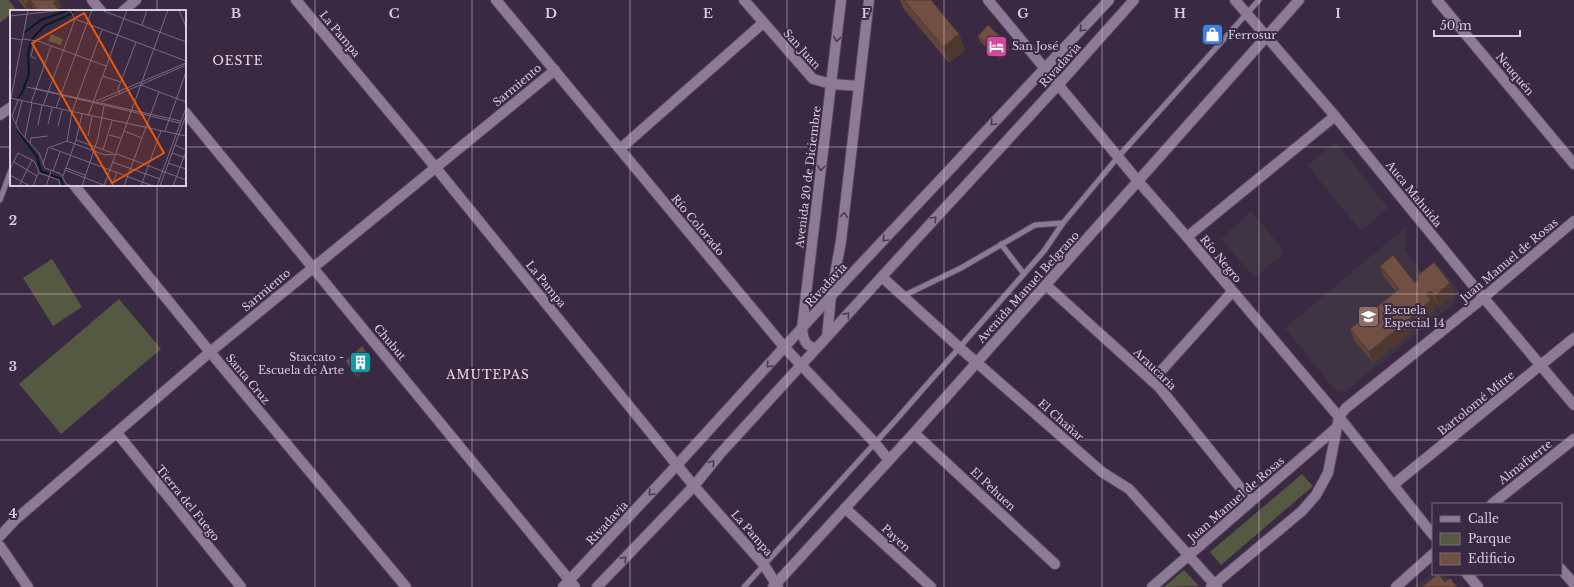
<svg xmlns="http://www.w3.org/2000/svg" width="1574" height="587" viewBox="0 0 1574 587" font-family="'Libre Baskerville',serif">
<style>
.education{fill:#3f3443}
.green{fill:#565941}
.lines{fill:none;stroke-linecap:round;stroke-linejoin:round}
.service-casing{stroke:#54465b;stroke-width:7}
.minor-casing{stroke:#54465b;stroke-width:12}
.tertiary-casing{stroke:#54465b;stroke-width:12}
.service{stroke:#8e7a97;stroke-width:5}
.minor{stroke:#8e7a97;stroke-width:10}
.tertiary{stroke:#8e7a97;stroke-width:10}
.wall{fill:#61453a}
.shaded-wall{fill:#4f382f}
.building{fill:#715043;stroke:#4f382f}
.oneway{stroke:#4b3953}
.grid{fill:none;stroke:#d8cddd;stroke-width:1;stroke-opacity:0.55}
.labels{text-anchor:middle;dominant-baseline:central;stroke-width:4;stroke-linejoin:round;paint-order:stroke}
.street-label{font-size:11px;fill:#d8cddd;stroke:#3a2942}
.poi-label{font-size:11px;fill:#d8cddd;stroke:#3a2942;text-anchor:start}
.neighbourhood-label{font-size:12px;letter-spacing:1px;fill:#f7d7e4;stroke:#3a2942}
.inset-river{fill:none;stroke:#051c26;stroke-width:2}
.inset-road{fill:none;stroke:#796b80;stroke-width:1}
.view{fill:#e8590c;fill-opacity:0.15;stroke:#e8590c;stroke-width:2}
.inset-edge{fill:none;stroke:#d8cddd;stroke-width:2}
.grid-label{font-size:13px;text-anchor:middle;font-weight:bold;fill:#d8cddd;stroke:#3a2942;stroke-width:4;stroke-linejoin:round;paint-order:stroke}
</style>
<rect width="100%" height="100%" fill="#3a2942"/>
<path class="education" d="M1336 142 1388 208 1361 231 1307 165Z
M1251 211 1285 252 1255 278 1221 239Z
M1407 226 1405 250 1425 276 1440 267 1458 291 1452 305 1345 392 1336 391 1285 328Z
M1433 571V574H1444L1455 587H1414Z"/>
<path class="green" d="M0 0H9L16 10 11 11V14L0 23Z
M52 259 82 307 53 326 23 278Z
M119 299 161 349 61 434 19 384Z
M1302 474 1313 486 1221 565 1210 552Z
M1184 570 1199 586 1164 587Z"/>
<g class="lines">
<defs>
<path id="service" d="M0 200 11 170
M1001 244 1024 274
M903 296 961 268 1035 225 1063 223
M744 587 895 421 1044 251 1063 223 1118 157 1259 0"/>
<path id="minor" d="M92 0 101 11
M296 0 436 168 694 486 764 565 778 587
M744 0 813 79 831 84 859 86
M1235 0 1335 116 1472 284 1574 405
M1437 0 1574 164
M123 11 136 0
M185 112 575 587
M0 115 11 107
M620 149 763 23
M74 185 210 352 406 587
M1187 237 1335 116
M882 277 960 348 1102 472 1129 489 1217 587
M1046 285 1159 387 1251 501
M827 337 831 296 841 241 869 0
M817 348C805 347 803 339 802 328L841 0
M1152 381 1232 292
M117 433 241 587
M914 433 1055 564
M1393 485 1574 338
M1492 504 1574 439
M845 508 931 587
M0 536 15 520 210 352 555 70
M0 546 28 587
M1561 569 1574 584
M563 587 677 465 831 296 1109 0
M597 587 694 486 719 455 909 247 1058 85 1134 0
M1152 587 1335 429
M1211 587 1302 511 1316 495 1328 473 1339 417 1346 408 1483 298 1574 221
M1396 587 1433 554"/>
<path id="tertiary" d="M496 0 785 348 875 443 888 459
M988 0 1138 181 1187 237 1339 417 1433 535
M1467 574 1478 587
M773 587 914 433 1299 0"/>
</defs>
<use href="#service" class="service-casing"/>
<use href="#minor" class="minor-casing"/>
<use href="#tertiary" class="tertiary-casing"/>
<use href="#service" class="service"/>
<use href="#minor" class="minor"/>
<use href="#tertiary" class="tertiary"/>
</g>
<path class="wall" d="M18 0H59L61 7 59 9 60 11H35L33 8 30 11H27Z
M900 0H932L931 1 959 34 965 50 949 63 903 8Z
M978 36 1007 43 1009 49 1000 59 980 42Z
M1380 266 1415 283 1418 280 1417 276 1455 294 1439 307 1435 302 1433 304 1435 312 1421 323 1417 319 1416 320 1418 326 1373 363 1354 340 1350 329 1396 292 1384 277Z
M346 361 372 362 357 378 347 364Z"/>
<path class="shaded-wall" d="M30 0 33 8 30 11H28L25 4Z
M57 0H59L61 7 57 11 53 3Z
M959 34 965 50 949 63 943 47Z
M1007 43 1009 49 1000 59 997 53Z
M1450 283 1455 294 1439 307 1435 296Z
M1431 291 1435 302 1433 304 1435 312 1421 323 1417 312 1426 294Z
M1413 308 1417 319 1416 320 1418 326 1373 363 1369 352Z
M371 359 372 362 357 378 355 375Z"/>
<path class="building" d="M22 0H29L25 4Z
M30 0H57L53 3 60 11H39Z
M904 0H931L959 34 943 47Z
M988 25 1007 43 997 53 978 36Z
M1393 255 1415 283 1419 279 1417 276 1434 262 1450 283 1435 296 1431 291 1426 294 1431 300 1417 312 1413 308 1410 310 1414 315 1369 352 1350 329 1399 289 1380 266Z
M362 346 371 359 355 375 346 361Z
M1438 574 1445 582 1450 578 1457 587H1422Z"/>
<defs><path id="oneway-chevron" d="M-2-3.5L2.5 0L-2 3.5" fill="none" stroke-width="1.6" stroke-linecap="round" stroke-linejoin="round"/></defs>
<g class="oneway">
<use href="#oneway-chevron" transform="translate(1082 29) rotate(133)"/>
<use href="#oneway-chevron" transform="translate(837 39) rotate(97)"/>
<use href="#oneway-chevron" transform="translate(993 123) rotate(133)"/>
<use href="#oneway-chevron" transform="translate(821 168) rotate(97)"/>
<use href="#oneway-chevron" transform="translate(844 215) rotate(-83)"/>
<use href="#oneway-chevron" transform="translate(934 219) rotate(-47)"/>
<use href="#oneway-chevron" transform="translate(885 239) rotate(133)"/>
<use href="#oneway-chevron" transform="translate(847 315) rotate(-48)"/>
<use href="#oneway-chevron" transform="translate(769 365) rotate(133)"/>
<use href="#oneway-chevron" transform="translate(712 463) rotate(-50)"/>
<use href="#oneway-chevron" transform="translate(651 493) rotate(133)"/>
<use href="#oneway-chevron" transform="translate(624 559) rotate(-46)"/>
</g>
<path class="grid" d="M157 0V11M315 0V587M472 0V587M630 0V587M787 0V587M944 0V587M1102 0V587M1259 0V587M1417 0V587M0 147H11M185 147H1574M157 185V587M0 294H1574M0 440H1574"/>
<defs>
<symbol id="shop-square" viewBox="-11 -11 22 22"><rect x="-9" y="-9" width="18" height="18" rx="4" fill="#3f7fe0" stroke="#3a2942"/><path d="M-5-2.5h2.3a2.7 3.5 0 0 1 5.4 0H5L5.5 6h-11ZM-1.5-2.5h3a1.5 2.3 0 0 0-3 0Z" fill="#fff"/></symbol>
<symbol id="hotel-square" viewBox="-11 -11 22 22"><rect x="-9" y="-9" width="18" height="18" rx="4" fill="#d1479c" stroke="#3a2942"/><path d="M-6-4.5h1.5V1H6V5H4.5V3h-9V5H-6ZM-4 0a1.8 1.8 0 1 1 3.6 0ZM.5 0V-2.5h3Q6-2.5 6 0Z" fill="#fff"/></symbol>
<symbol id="school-square" viewBox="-11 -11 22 22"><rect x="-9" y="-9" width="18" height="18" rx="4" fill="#8d6e63" stroke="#3a2942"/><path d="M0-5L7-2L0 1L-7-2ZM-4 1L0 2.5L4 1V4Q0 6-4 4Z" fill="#fff"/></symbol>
<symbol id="building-square" viewBox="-11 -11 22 22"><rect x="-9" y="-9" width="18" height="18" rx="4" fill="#0f9aa8" stroke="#3a2942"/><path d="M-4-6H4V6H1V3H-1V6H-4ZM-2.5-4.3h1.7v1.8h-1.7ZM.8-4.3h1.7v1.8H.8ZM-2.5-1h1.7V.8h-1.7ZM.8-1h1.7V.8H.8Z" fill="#fff"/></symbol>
</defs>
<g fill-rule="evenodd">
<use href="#shop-square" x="1200" y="22" width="25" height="25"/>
<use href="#hotel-square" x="984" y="34" width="25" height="25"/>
<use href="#school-square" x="1356" y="304" width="25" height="25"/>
<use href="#building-square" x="348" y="350" width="25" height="25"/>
</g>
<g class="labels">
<g class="street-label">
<text transform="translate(340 34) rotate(50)">La Pampa</text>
<text transform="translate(802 49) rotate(48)">San Juan</text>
<text transform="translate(1060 65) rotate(-48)">Rivadavia</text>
<text transform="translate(1515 74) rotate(50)">Neuquén</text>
<text transform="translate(517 85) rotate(-40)">Sarmiento</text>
<text transform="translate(808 177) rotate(-83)">Avenida 20 de Diciembre</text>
<text transform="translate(1414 194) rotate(51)">Auca Mahuida</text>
<text transform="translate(698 225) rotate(50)">Río Colorado</text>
<text transform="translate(1221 259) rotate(50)">Río Negro</text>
<text transform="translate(1509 260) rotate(-40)">Juan Manuel de Rosas</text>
<text transform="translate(546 284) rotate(51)">La Pampa</text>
<text transform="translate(826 285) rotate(-47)">Rivadavia</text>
<text transform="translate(1028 287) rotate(-48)">Avenida Manuel Belgrano</text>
<text transform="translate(266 290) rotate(-40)">Sarmiento</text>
<text transform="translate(390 342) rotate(50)">Chubut</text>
<text transform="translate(1155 369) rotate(44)">Araucaria</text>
<text transform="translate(248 379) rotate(50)">Santa Cruz</text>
<text transform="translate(1476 403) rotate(-39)">Bartolomé Mitre</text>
<text transform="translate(1061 420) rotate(41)">El Chañar</text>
<text transform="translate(1525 462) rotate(-38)">Almafuerte</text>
<text transform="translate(993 489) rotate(43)">El Pehuen</text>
<text transform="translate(1236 499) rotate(-41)">Juan Manuel de Rosas</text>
<text transform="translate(188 503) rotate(51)">Tierra del Fuego</text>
<text transform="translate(607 523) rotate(-47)">Rivadavia</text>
<text transform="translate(752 533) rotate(49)">La Pampa</text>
<text transform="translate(896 538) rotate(43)">Payen</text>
</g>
<g class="poi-label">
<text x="1228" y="35">Ferrosur</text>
<text x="1012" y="46">San José</text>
<text x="1384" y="310">Escuela<tspan x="1384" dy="13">Especial 14</tspan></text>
<text x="344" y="357" text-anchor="end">Staccato -<tspan x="344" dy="13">Escuela de Arte</tspan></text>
</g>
<g class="neighbourhood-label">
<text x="238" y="60">OESTE</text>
<text x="488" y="374">AMUTEPAS</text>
</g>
</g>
<g transform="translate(10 10)">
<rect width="176" height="176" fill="#3a2942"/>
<path d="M41 24 53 29 51 35 38 31Z" fill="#565941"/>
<path class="inset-river" d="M15 22 31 10 59 0M8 88 12 83 19 64 18 43 22 29 34 16 61 4 63 0M7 120 27 147 31 161 40 164M41 165 51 169 53 176"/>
<path class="inset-road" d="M60 0 65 9 176 51M91 0 176 32M169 0 176 17M0 6 54 0M132 15 137 0M0 28 12 30M12 29 28 31 96 56M25 30 21 46 26 49M92 66 111 72M131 75 176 92M17 77 170 113M23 78 171 111M110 84 108 79 126 32M0 88 176 126M1 88 18 0M8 90 2 106 9 121 29 143 35 158 51 164 56 174 63 176M86 91 176 53M91 92 176 55M21 93 41 36M33 96 65 9M46 98 82 0M78 106 117 0M6 114 12 91M38 114 42 98M28 115 32 95M48 116 52 100M114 121 132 128M155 121 176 62M99 125 111 128M78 126 82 106M15 127 22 93M66 130 103 143M57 131 62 102 92 20M20 133 21 128 38 126M165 135 176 140M41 138 143 176M93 140 102 111M162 143 176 148M4 152 27 166M102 152 150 169M158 153 176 159M33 154 38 138 57 131 95 145 107 144 176 170M56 158 75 165M0 159 8 143 24 151 29 161 23 176M55 160 96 176M43 161 50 142M29 163 49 170 50 176M0 165 20 176M53 166 66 130 72 104M9 176 22 150M36 176 41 161M72 176 88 128 94 96M94 176 158 0M102 176 107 162M114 176 149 82M131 176 151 121M147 176 176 98M150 176 176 105M163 176 176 141"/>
<path class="view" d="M74 3 154 143 102 173 22 33Z"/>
<rect width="176" height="176" class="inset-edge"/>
</g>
<g class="grid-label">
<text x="236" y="18">B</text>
<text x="394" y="18">C</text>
<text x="551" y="18">D</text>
<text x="708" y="18">E</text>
<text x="866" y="18">F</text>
<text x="1023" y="18">G</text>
<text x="1180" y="18">H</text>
<text x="1338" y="18">I</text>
<text x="13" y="225">2</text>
<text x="13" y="371">3</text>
<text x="13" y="518">4</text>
</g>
<rect x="1432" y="503" width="130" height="72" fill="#3a2942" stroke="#796b80"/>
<rect x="1440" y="516" width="20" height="6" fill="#8e7a97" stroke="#796b80"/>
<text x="1468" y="523" font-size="12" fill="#d8cddd">Calle</text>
<rect x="1440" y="533" width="20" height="12" fill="#565941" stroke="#796b80"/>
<text x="1468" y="543" font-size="12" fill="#d8cddd">Parque</text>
<rect x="1440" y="553" width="20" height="12" fill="#715043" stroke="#796b80"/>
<text x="1468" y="563" font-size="12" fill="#d8cddd">Edificio</text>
<path d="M1434 30v6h86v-6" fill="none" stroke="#d8cddd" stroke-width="2"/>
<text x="1440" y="30" font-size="12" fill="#d8cddd" stroke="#3a2942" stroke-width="3" paint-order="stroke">50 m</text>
</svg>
